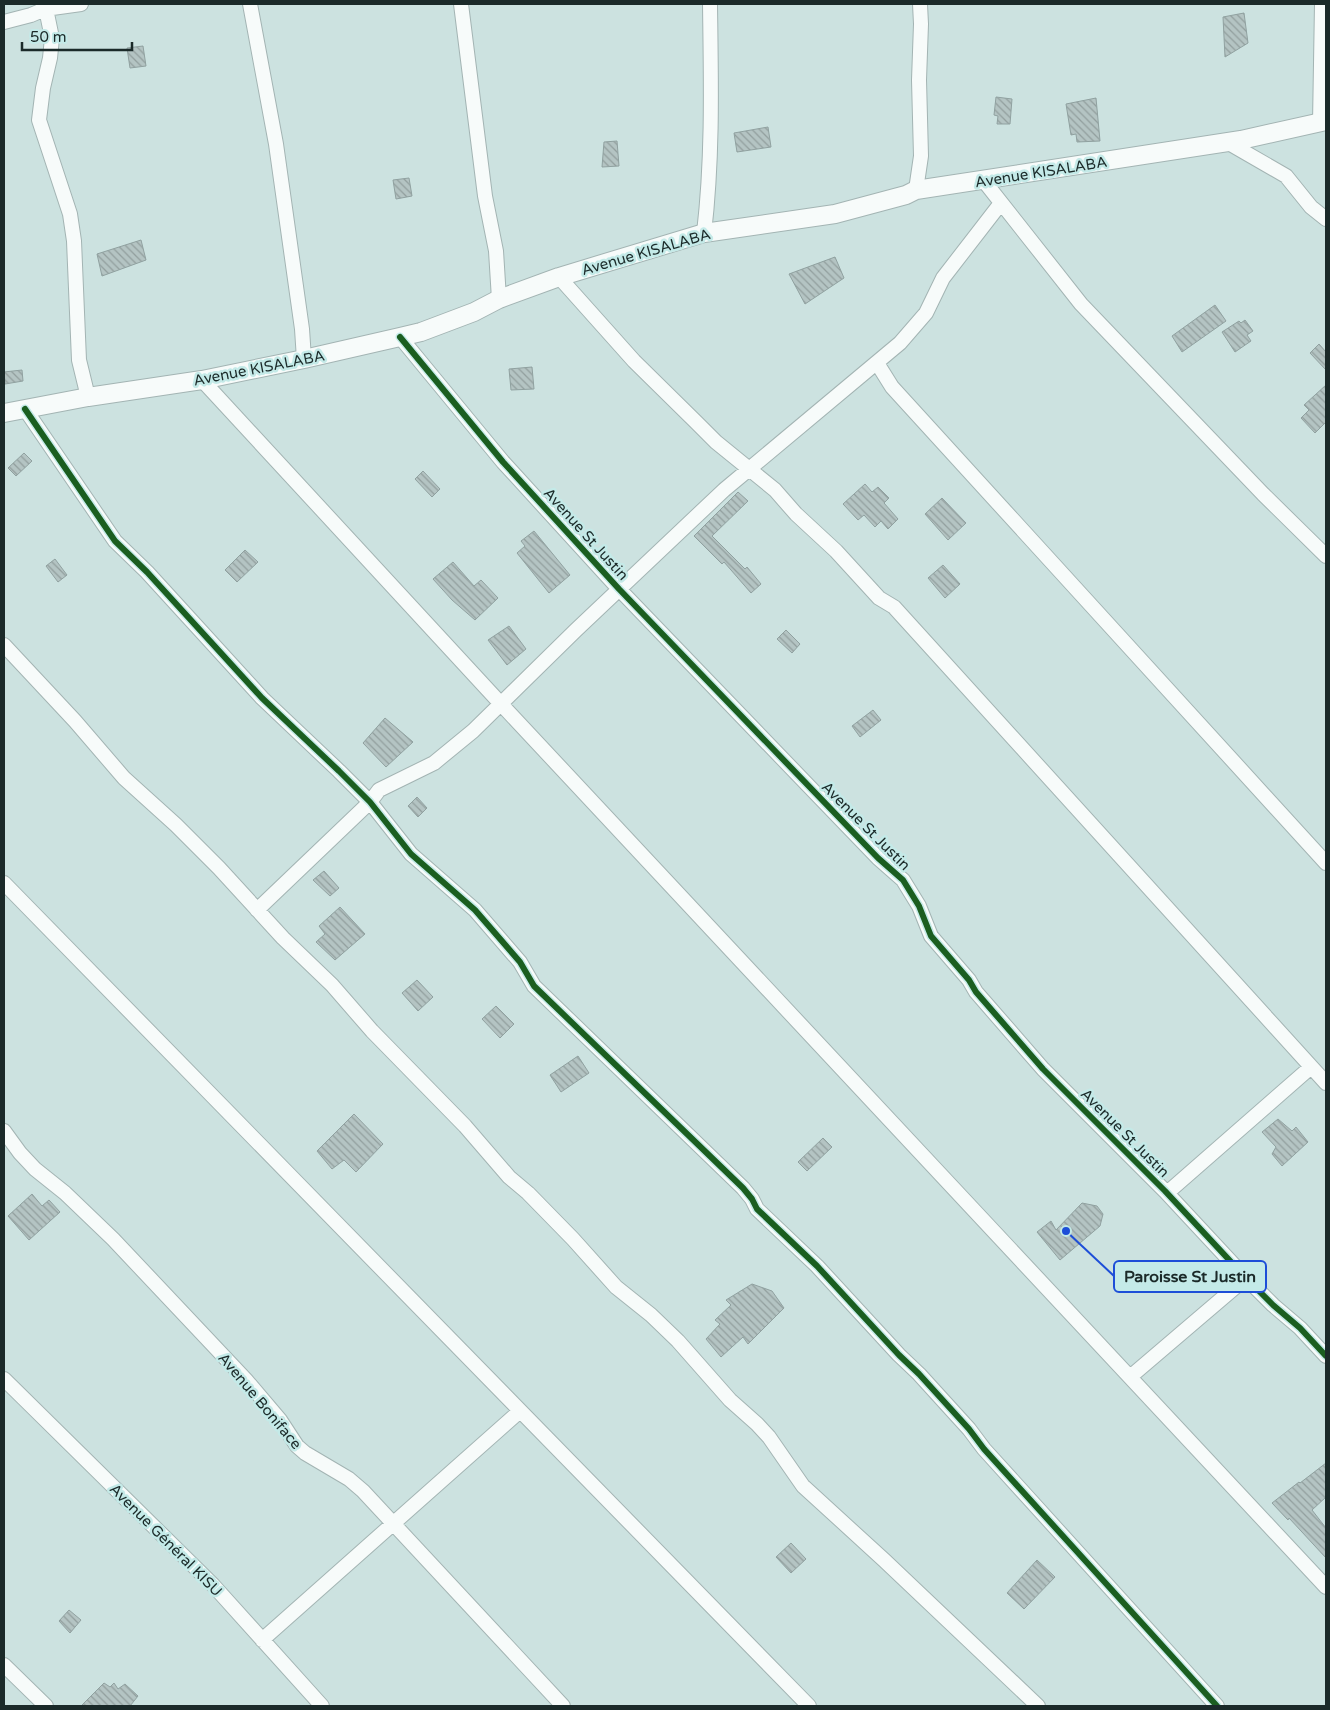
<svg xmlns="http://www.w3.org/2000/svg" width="1330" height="1710" viewBox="0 0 1330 1710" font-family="'Varela Round',sans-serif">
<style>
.building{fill:url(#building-back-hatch);stroke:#90a1a0}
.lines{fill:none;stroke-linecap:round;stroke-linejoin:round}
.minor-casing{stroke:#a3b4b3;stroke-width:16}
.tertiary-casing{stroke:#a3b4b3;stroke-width:20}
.minor{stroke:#f7fbfa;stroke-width:14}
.tertiary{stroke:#f7fbfa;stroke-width:18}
.cycleway-casing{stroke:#c4eae8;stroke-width:9}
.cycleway{stroke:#1b5e20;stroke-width:6}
.labels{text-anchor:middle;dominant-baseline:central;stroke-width:5;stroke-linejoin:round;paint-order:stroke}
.street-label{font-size:15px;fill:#1b2a29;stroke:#c4eae8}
.leader{fill:none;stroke:#1d4ed8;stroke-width:2}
.callout-dot{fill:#1d4ed8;stroke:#c4eae8;stroke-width:2}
.callout{fill:#c4eae8;stroke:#1d4ed8;stroke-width:2}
.callout-label{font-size:16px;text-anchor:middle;font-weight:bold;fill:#1b2a29}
</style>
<defs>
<pattern id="building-back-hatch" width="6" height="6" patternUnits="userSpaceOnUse" patternTransform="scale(1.25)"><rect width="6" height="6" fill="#b4c4c3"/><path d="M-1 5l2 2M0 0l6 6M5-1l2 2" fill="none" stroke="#929f9e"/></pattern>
</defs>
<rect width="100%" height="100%" fill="#cce2e0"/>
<path class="building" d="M1244 13 1248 43 1225 57 1223 17Z
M143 46 146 66 130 68 127 48Z
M996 97 1012 99 1010 124H997L998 116 994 115Z
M1096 98 1100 141 1077 142 1076 134 1071 135 1066 104Z
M768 127 771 147 737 152 734 133Z
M617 141 619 166 602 167 604 142Z
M409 178 412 196 396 199 393 180Z
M141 240 146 260 102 276 97 254Z
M835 257 844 278 805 304 789 274Z
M1215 305 1226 321 1182 352 1172 336Z
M1245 320 1253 331 1247 335 1251 341 1235 352 1222 332 1239 321 1241 323Z
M1319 344 1326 352V370L1310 353Z
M532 367 534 389 511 390 509 369Z
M22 370 23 381 5 384 4 372Z
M1326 385V422L1315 433 1301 418 1309 410 1304 405Z
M24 453 32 461 16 476 8 468Z
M423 471 440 489 432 497 415 479Z
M865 484 872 492 878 487 889 498 884 503 898 519 888 529 881 521 875 527 864 515 858 520 843 504Z
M738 492 748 501 712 536 745 569 747 567 761 584 751 593 724 562 722 564 694 536Z
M942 498 966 523 948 540 925 514Z
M534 531 570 575 549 593 517 553 525 546 521 541Z
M245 550 258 562 237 582 225 570Z
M55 559 67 575 58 582 46 566Z
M453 562 474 586 481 580 498 598 475 620 452 600 433 579Z
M943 565 960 584 945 598 928 578Z
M509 626 526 649 507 665 488 640Z
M786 630 800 644 792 653 777 639Z
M873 710 881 720 860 737 852 726Z
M385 718 413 742 386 767 363 743Z
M417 797 427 808 418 817 408 806Z
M324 871 339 888 330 896 313 880Z
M340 907 365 934 335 960 316 942 325 934 319 926Z
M417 980 433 997 418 1011 402 993Z
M496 1006 514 1024 500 1038 482 1019Z
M578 1056 589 1073 561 1092 550 1075Z
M354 1114 383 1144 356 1172 344 1160 332 1169 317 1151Z
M1278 1119 1292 1131 1296 1127 1308 1142 1282 1166 1272 1154 1276 1147 1262 1132Z
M823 1138 832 1147 807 1171 798 1162Z
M32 1194 42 1206 49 1200 60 1212 29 1240 8 1216Z
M1082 1203 1097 1206 1103 1214 1100 1226 1060 1260 1037 1232 1051 1221 1056 1230Z
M752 1284 772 1291 784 1308 748 1344 743 1337 721 1357 706 1339 720 1324 715 1320 731 1305 726 1300Z
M1326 1463V1497L1312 1510 1326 1528V1558L1289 1518 1288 1520 1272 1503 1299 1482 1300 1483Z
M791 1543 806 1559 791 1573 776 1557Z
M1037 1560 1055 1577 1024 1609 1007 1593Z
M69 1610 81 1620 70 1633 59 1621Z
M104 1683 110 1687 114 1683 118 1689 125 1684 138 1696 130 1706H81Z"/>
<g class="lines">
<defs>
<path id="minor" d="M45 4 52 38 50 58 43 88 39 120 70 214 74 241 79 360 88 397
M250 4 276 144 302 329 304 359
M461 4 485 196 496 251 499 299
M4 22 31 15 45 9 81 4
M1320 123 1322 4
M1227 142 1286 176 1311 207 1326 219
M984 181 1081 304 1263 494 1326 556
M916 190 921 156 919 80 921 24 920 4
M704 233C713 157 711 80 710 4
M559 277 634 361 696 422 716 442 775 490 796 514 836 551 879 598 894 607 1326 1083
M400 337 503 462 619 589 878 858 903 880 919 906 931 936 969 980 976 992 1043 1069 1165 1191 1246 1278 1273 1305 1300 1328 1326 1356
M877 363 892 387 1326 863
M202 380 501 704 1326 1587
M25 409 115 541 147 572 262 698 339 771 370 802 411 854 475 910 520 962 534 986 743 1188 752 1199 757 1209 817 1266 899 1355 919 1374 969 1429 984 1449 1217 1706
M4 645 75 721 124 778 176 825 219 868 283 938 332 985 372 1031 465 1126 509 1177 528 1193 573 1239 616 1287 651 1315 678 1341 730 1400 757 1424 769 1437 803 1486 884 1560 1038 1706
M4 883 809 1706
M257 910 370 802 379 790 434 763 473 731 576 630 724 490 900 343 926 313 943 278 1001 203
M4 1131 20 1153 35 1169 65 1193 113 1239 246 1380 280 1420 297 1446 305 1453 349 1479 363 1491 563 1706
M1167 1193 1311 1067
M1130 1377 1246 1278
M4 1379 213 1585 322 1706
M262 1640 520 1411
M4 1665 46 1706"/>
<path id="tertiary" d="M4 413 88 397 202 380 304 359 400 337 421 332 474 312 499 299 559 277 704 233 835 214 906 195 916 190 1241 140 1326 121"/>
</defs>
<use href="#minor" class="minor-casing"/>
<use href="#tertiary" class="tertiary-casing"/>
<use href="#minor" class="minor"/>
<use href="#tertiary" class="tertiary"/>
<defs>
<path id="cycleway" d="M400 337 503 462 619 589 878 858 903 880 919 906 931 936 969 980 976 992 1043 1069 1165 1191 1246 1278 1273 1305 1300 1328 1326 1356
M25 409 115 541 147 572 262 698 339 771 370 802 411 854 475 910 520 962 534 986 743 1188 752 1199 757 1209 817 1266 899 1355 919 1374 969 1429 984 1449 1217 1706"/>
</defs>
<use href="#cycleway" class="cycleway-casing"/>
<use href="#cycleway" class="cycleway"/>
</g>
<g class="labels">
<g class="street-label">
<text transform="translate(1041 172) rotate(-9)">Avenue KISALABA</text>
<text transform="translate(646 252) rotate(-16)">Avenue KISALABA</text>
<text transform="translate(259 368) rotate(-11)">Avenue KISALABA</text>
<text transform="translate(586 534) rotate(48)">Avenue St Justin</text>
<text transform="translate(866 826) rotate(45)">Avenue St Justin</text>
<text transform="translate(1125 1133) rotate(45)">Avenue St Justin</text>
<text transform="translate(260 1401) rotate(50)">Avenue Boniface</text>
<text transform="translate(166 1540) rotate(45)">Avenue Général KISU</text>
</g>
</g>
<path class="leader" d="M1066 1231L1114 1276"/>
<circle class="callout-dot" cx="1066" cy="1231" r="5"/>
<rect class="callout" x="1114" y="1261" width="152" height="31" rx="5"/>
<g class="callout-label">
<text x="1190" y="1282">Paroisse St Justin</text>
</g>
<rect width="1330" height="1710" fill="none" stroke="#1b2a29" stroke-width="10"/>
<path d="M22 42v8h110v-8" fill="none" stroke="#1b2a29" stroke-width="2.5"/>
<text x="30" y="42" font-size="15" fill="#1b2a29" stroke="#c4eae8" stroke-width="4" paint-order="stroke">50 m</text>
</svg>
